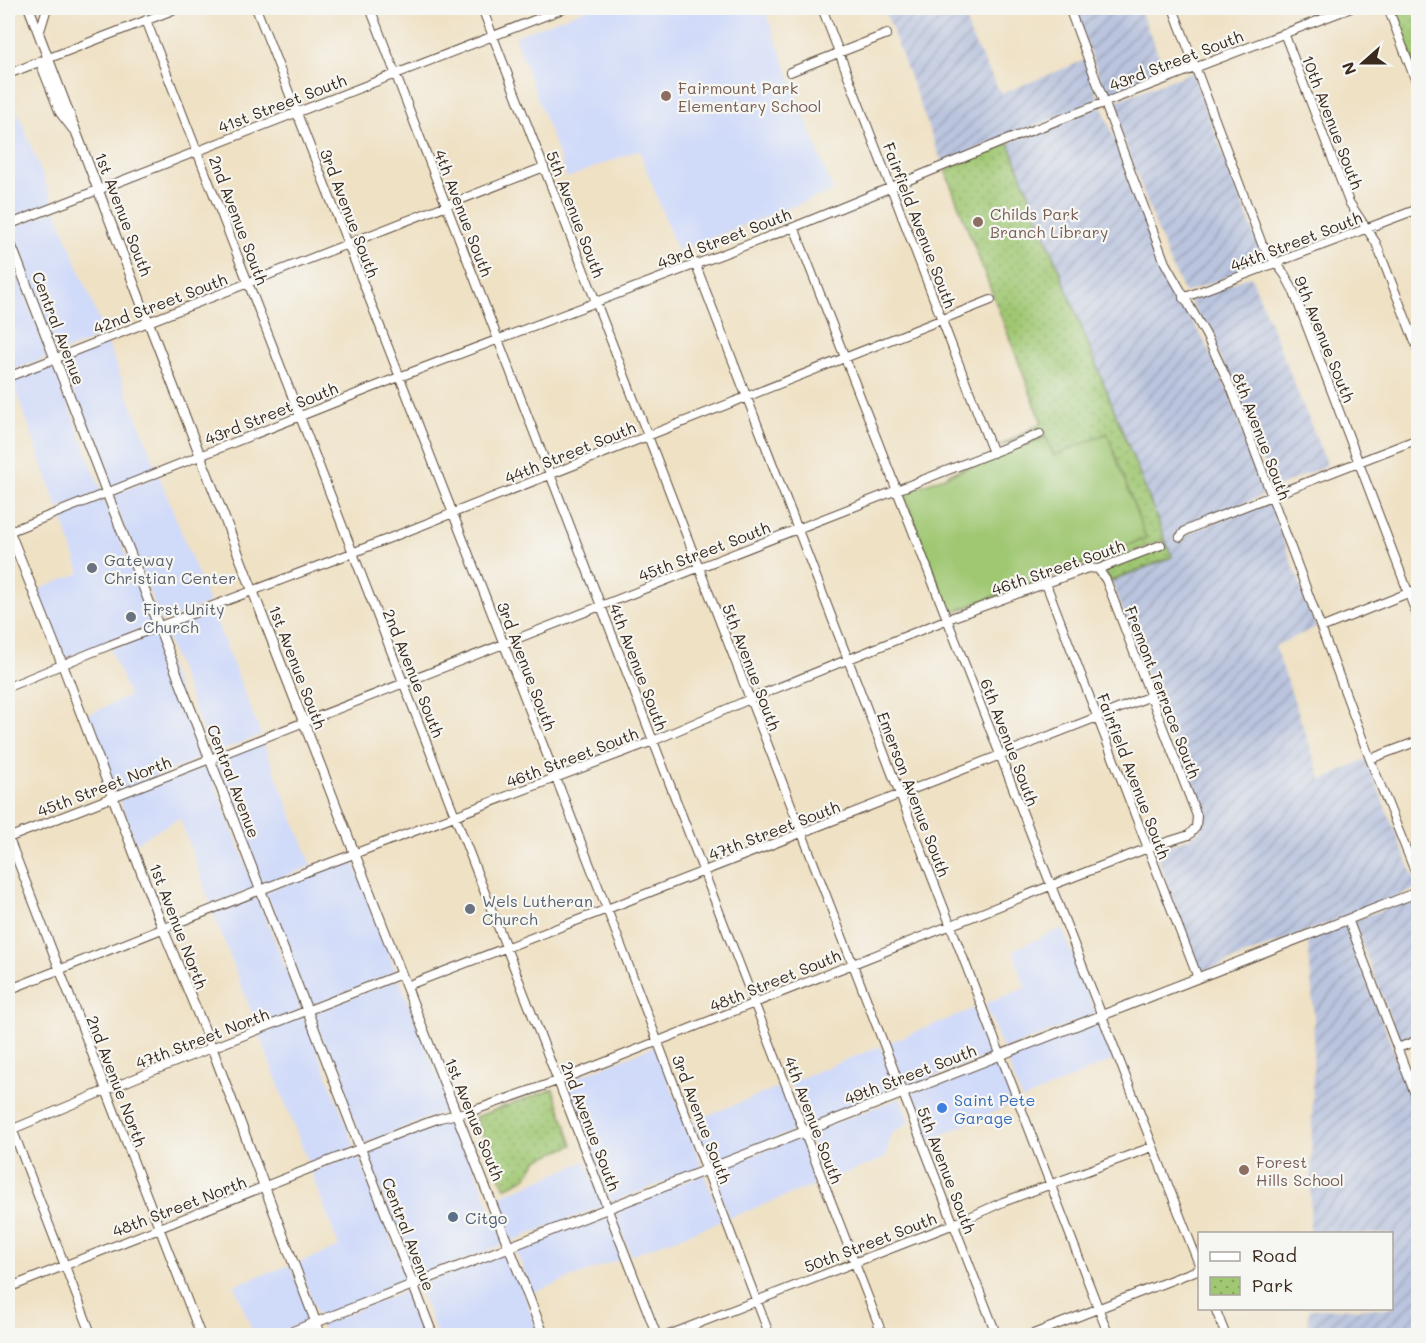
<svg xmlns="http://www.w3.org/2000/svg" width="1426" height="1343" viewBox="0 0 1426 1343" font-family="Mali,sans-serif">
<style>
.built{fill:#d0daf9}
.industrial{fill:url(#industrial-furrows)}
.park{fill:url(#park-dots);stroke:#6e7948;stroke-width:1.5}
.garden{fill:#a0c873;stroke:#6e7948;stroke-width:1.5}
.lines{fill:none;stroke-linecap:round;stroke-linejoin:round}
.minor-casing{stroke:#564537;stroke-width:10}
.major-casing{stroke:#564537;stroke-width:11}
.minor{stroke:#fff;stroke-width:8}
.major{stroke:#fff;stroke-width:9}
.education-dot{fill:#8d6e63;stroke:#f6f6f2;stroke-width:2}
.worship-dot{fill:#6b7280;stroke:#f6f6f2;stroke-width:2}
.shop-dot{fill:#3f7fe0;stroke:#f6f6f2;stroke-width:2}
.service-dot{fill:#5c6f8a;stroke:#f6f6f2;stroke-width:2}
.labels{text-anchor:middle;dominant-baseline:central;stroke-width:4.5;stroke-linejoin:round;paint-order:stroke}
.street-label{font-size:16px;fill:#3b2a1e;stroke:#f6f6f2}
.education-label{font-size:16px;fill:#785e54;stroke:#f6f6f2;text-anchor:start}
.worship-label{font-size:16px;fill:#5b616d;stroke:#f6f6f2;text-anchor:start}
.shop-label{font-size:16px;fill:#366cbe;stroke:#f6f6f2;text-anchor:start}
.service-label{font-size:16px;fill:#4e5e75;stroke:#f6f6f2;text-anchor:start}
</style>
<defs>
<pattern id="industrial-furrows" width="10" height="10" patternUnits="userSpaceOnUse" patternTransform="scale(1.5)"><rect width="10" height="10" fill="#bac4de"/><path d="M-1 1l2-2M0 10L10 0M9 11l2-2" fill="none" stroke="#989fb3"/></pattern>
<pattern id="park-dots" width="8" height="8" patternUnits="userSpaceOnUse" patternTransform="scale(1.5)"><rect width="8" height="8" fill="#a0c873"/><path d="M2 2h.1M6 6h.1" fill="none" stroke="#84a35e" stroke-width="1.8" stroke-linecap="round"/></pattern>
</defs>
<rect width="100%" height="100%" fill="#f6f6f2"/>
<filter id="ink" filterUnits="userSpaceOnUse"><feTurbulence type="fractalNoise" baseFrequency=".0167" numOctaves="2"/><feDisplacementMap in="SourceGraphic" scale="12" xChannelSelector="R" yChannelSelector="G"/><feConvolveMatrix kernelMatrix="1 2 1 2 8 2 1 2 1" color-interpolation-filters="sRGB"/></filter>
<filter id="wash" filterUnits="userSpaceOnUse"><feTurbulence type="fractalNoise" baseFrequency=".008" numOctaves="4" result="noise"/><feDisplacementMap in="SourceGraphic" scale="24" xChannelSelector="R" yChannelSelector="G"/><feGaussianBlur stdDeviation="1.35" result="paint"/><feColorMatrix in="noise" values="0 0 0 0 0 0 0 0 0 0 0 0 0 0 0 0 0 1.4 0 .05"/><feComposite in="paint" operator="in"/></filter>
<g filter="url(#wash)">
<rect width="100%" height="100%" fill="#efe1c4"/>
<path class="built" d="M589 8H764L833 191 677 251 639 150 567 178 515 38 518 35Z
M8 86 53 203 8 221Z
M56 210 105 335 57 354 9 228Z
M8 248 49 357 9 372 8 367Z
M107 342 157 469 109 489 60 360Z
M52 363 102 492 58 509 12 379Z
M159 475 209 603 161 622 112 496Z
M104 499 153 625 65 659 37 590 80 573 61 515Z
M212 610 261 735 212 754 163 629Z
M156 632 204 757 116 792 87 715 129 696 110 649Z
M263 742 312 866 262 885 215 761Z
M207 764 255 888 211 905 180 818 135 843 119 799Z
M352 858 396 972 309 1007 265 892Z
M257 895 302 1010 257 1027 213 912Z
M1062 928 1096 1014 1003 1050 985 1004 1025 988 1013 950Z
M399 979 452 1112 438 1114 363 1144 312 1013Z
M978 1007 996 1053 906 1088 888 1043Z
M304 1016 355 1147 309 1165 259 1034Z
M1098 1021 1113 1060 1022 1100 1006 1057Z
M655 1046 702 1167 611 1203 565 1082Z
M881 1046 898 1091 807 1126 790 1082Z
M998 1060 1015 1103 928 1141 908 1095Z
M782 1086 799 1129 709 1164 693 1121Z
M900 1098 910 1122 891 1134 886 1158 828 1180 809 1133Z
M455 1119 504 1244 415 1279 365 1151 440 1121Z
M802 1136 820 1183 729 1218 712 1171Z
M358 1154 408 1282 318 1317 298 1263 339 1247 311 1172Z
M586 1161 603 1206 512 1241 495 1198Z
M704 1174 722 1221 631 1255 613 1210Z
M606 1212 623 1258 532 1293 515 1248Z
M507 1251 540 1335H437L418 1286Z
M290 1265 311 1320 271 1335H254L234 1285Z
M410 1289 428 1335H326L321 1324Z"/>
<path class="industrial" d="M884 8H962L972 39 1001 94 1085 60 1099 100 942 163Z
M1073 8H1139L1166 73 1176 70 1107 97Z
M1192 72 1258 245 1269 261 1185 293 1169 261 1110 103Z
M1102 106 1161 265 1181 303 1202 337 1228 391 1266 494 1183 528 1174 538 1180 542 1191 532 1269 501 1316 627 1275 646 1322 781 1366 759 1418 888 1200 973 1155 850 1190 838 1200 830 1202 824 1200 815 1111 581 1172 557 1009 143Z
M1251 276 1327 465 1273 489 1274 491 1235 388 1209 334 1189 300Z
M1418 896V1033L1400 1043 1353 921Z
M1345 924 1418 1114V1335H1308L1309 1309 1392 1308V1234L1310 1233 1314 1017 1308 940 1287 947Z"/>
<path class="park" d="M1393 8H1418V73Z
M1009 143 1172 557 1111 581 1104 571 1166 547 1163 540 1100 565 1086 564 950 614 909 511 952 492 948 474 1045 436 1042 430 1000 446 1042 423 945 170Z
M553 1089 573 1145 537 1160 526 1178 505 1188 475 1117Z"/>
<path class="garden" d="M1107 433 1146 538 951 613 903 493 1046 437 1054 456Z"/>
</g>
<g filter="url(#ink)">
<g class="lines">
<defs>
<path id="minor" d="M256 8 607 909 770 1336
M370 8 883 1336
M482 8 997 1336
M822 8 993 453
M1069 8 1165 263 1206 335 1232 390 1370 759 1418 879
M1173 8 1262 244 1285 275 1293 290 1418 618
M1388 8 1418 87
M146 20 657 1336
M1284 33 1349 202 1376 243 1418 350
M39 34 47 8
M790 72 887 34
M8 74 178 8
M8 225 565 8
M794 227 1200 1267
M695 263 1109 1336
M1183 298 1418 209
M8 377 544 167
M8 532 399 377 794 227 1004 141 1351 8
M1180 537 1185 531 1207 521 1418 439
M1046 584 1198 978
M1321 628 1418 589
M8 687 110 645 352 553 991 300
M1370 759 1418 741
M8 836 201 1336
M8 838 1040 434
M1348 919 1418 1102
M406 986 607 909 1151 696
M8 990 306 872 653 741 750 699 948 619 1088 568 1098 569 1161 545
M1398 1048 1418 1040
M8 1118 92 1336
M8 1131 155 1070 401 974
M8 1288 407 1130 440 1118 475 1110 560 1080 1050 886 1148 848 1189 835 1196 827 1197 816 1106 580 1098 569
M1215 1308 1226 1336
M666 1336 954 1224 1003 1202 1152 1147
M1028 1336 1200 1269"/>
<path id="major" d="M29 8 148 321 406 986 544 1336
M40 61 60 112 73 129
M8 237 433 1336
M8 528 63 666 163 929 212 1048 321 1336
M281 1336 1418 892"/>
</defs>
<use href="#minor" class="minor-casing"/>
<use href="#major" class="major-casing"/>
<use href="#minor" class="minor"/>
<use href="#major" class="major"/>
</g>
</g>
<g class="education-dot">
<circle cx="666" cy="96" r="6"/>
<circle cx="978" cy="222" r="6"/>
<circle cx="1244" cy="1170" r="6"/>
</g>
<g class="worship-dot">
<circle cx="92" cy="568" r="6"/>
<circle cx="131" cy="617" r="6"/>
<circle cx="470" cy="909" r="6"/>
</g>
<circle class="shop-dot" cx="942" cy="1108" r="6"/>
<circle class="service-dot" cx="453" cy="1217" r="6"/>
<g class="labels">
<g class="street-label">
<text transform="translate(1176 60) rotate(-21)">43rd Street South</text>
<text transform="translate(282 103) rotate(-21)">41st Street South</text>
<text transform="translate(1333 122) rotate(69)">10th Avenue South</text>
<text transform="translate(350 213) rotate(69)">3rd Avenue South</text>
<text transform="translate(464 213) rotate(69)">4th Avenue South</text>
<text transform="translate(124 214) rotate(69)">1st Avenue South</text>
<text transform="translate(576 214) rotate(69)">5th Avenue South</text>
<text transform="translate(239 220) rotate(69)">2nd Avenue South</text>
<text transform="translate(920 225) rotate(69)">Fairfield Avenue South</text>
<text transform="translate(724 238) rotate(-21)">43rd Street South</text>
<text transform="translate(1296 241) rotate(-21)">44th Street South</text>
<text transform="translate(160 303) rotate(-21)">42nd Street South</text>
<text transform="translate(59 328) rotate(69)">Central Avenue</text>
<text transform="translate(1325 339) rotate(68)">9th Avenue South</text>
<text transform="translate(271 413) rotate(-22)">43rd Street South</text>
<text transform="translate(1262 436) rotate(69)">8th Avenue South</text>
<text transform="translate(570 452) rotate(-22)">44th Street South</text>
<text transform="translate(704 551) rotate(-21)">45th Street South</text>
<text transform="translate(1058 567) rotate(-19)">46th Street South</text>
<text transform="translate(527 666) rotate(69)">3rd Avenue South</text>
<text transform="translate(298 667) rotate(69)">1st Avenue South</text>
<text transform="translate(639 667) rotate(69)">4th Avenue South</text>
<text transform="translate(752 667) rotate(69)">5th Avenue South</text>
<text transform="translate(414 673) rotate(68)">2nd Avenue South</text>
<text transform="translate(1163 692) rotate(69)">Fremont Terrace South</text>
<text transform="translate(1010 742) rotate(69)">6th Avenue South</text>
<text transform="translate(572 757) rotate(-21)">46th Street South</text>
<text transform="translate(1134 776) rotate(69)">Fairfield Avenue South</text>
<text transform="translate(234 781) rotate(69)">Central Avenue</text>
<text transform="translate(104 786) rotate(-21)">45th Street North</text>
<text transform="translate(914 794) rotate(69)">Emerson Avenue South</text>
<text transform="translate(774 830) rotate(-21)">47th Street South</text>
<text transform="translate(179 926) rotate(69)">1st Avenue North</text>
<text transform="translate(775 980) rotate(-22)">48th Street South</text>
<text transform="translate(202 1038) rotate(-21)">47th Street North</text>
<text transform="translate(910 1074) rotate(-21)">49th Street South</text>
<text transform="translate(117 1081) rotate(69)">2nd Avenue North</text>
<text transform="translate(475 1119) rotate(68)">1st Avenue South</text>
<text transform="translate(702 1119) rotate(69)">3rd Avenue South</text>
<text transform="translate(814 1120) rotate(69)">4th Avenue South</text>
<text transform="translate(591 1126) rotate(69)">2nd Avenue South</text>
<text transform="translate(947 1170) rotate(69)">5th Avenue South</text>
<text transform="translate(179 1206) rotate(-21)">48th Street North</text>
<text transform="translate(409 1234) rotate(69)">Central Avenue</text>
<text transform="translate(870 1242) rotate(-21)">50th Street South</text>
</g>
<g class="education-label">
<text x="678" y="87">Fairmount Park<tspan x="678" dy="18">Elementary School</tspan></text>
<text x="990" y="213">Childs Park<tspan x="990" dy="18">Branch Library</tspan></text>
<text x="1256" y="1161">Forest<tspan x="1256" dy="18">Hills School</tspan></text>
</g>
<g class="worship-label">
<text x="104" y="559">Gateway<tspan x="104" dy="18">Christian Center</tspan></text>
<text x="143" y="608">First Unity<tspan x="143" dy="18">Church</tspan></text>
<text x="482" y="900">Wels Lutheran<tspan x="482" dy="18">Church</tspan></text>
</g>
<g class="shop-label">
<text x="954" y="1099">Saint Pete<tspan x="954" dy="18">Garage</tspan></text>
</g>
<g class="service-label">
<text x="465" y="1217">Citgo</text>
</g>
</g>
<rect width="1426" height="1343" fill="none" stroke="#f6f6f2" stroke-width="30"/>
<rect x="1198" y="1232" width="195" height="78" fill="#f6f6f2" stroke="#aba49d" stroke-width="1.5"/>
<rect x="1210" y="1252" width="30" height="9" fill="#ffffff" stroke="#aba49d" stroke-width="1.5"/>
<text x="1252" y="1262" font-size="18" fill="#3b2a1e">Road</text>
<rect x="1210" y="1277" width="30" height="18" fill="url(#park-dots)" stroke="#aba49d" stroke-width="1.5"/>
<text x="1252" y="1292" font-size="18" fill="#3b2a1e">Park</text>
<g transform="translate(1363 63) rotate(249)" stroke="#f6f6f2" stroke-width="4.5" paint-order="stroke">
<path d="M0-4.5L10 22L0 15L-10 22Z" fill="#3b2a1e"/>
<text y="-9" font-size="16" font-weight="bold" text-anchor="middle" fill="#3b2a1e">N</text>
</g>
</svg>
